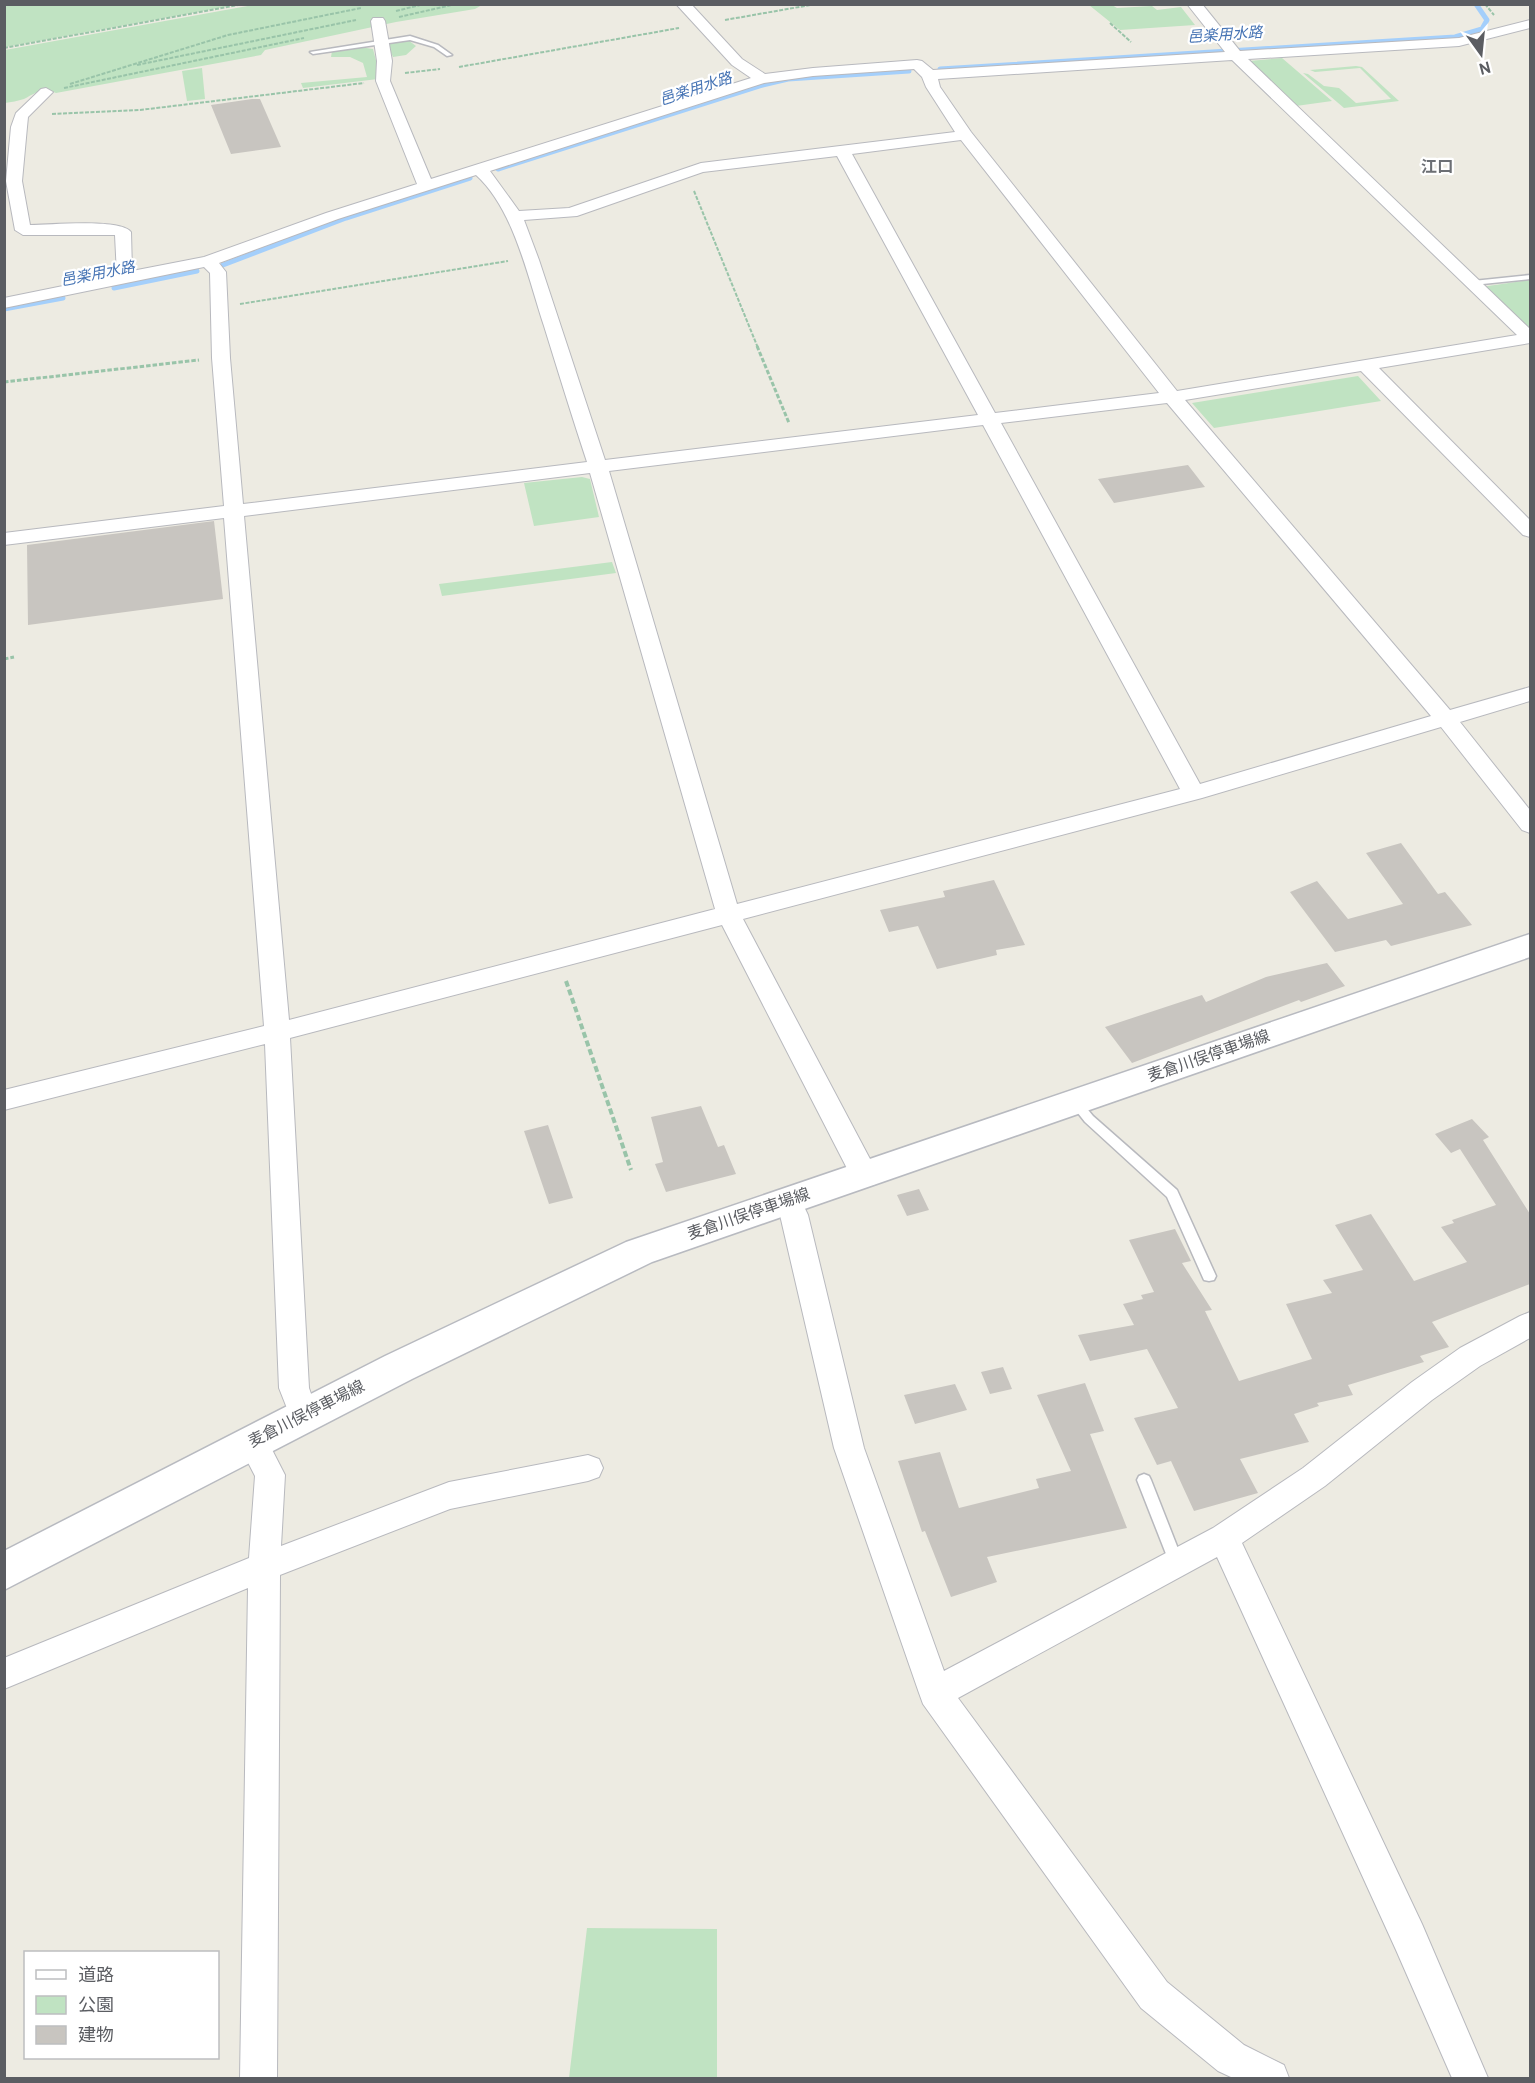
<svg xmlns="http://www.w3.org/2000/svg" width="1535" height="2083" viewBox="0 0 1535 2083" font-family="Overpass,'Noto Sans JP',sans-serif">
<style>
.green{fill:#c0e3c2}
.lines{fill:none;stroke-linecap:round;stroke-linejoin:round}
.stream{stroke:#a4cffb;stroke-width:5}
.building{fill:#c8c5c0}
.lane-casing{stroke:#b8b9be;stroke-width:3}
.street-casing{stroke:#b8b9be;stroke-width:2}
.secondary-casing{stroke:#b8bac0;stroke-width:3}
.path-far2{stroke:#99c4a9;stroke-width:2;stroke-dasharray:4 1.5;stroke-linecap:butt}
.path-far1{stroke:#99c4a9;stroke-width:3;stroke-dasharray:4.5 2;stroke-linecap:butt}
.path{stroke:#99c4a9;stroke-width:4;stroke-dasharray:6 3;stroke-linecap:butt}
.lane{fill:#fff;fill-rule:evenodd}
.street{fill:#fff;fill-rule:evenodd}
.secondary{fill:#fff;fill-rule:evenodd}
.labels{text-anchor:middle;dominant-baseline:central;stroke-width:4.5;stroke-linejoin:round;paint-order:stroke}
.far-water-label{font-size:15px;font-style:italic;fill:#4573b4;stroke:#fff}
.far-quarter-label{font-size:16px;font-weight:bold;fill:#6c6f74;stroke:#fff}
.street-label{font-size:16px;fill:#5b5d62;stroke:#fff}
</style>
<rect width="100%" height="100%" fill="#edebe2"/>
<path class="green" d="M5 4H235V5L5 47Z
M253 5H482L475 9 396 22 265 50 261 55 56 93C41 87 36 93 24 99 18 101 11 102 5 103V50Z
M1089 5H1112L1117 8 1152 6 1157 10 1181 7 1195 25 1120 30Z
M408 40 416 46 406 55 393 57 387 44Z
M360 47 373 49 380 76 378 79 303 88 301 83 367 77 363 63 350 57H331L332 51Z
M1282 58 1332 101 1296 106 1249 61Z
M1356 66 1362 67 1399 101 1344 108 1303 73 1308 74 1324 86 1339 88 1356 103 1391 99 1360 68 1315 72 1310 70Z
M202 68 205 99 187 101 182 71Z
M1529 280 1530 281V331L1481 287Z
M1358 376 1381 401 1214 428 1192 403Z
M582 477 590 479 599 517 534 526 524 483Z
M612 562 616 573 442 596 439 584Z
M587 1928 717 1929V2078H569Z"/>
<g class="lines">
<path class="stream" d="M940 69 1455 37 1482 29 1487 20 1476 4
M498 169 759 86 788 79 909 71
M223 265 346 218 470 178
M114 288 197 271
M4 309 63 298"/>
</g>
<path class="building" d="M252 99H260L281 147 231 154 211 105Z
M1188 465 1205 487 1114 503 1098 479Z
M214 521 223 599 28 625 27 545Z
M1401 843 1438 894 1445 892 1472 925 1391 946 1386 940 1335 952 1290 892 1317 881 1348 919 1403 904 1366 853Z
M994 880 1025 945 996 950 997 955 937 969 918 926 889 932 880 910 945 897 943 891Z
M1327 963 1345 986 1301 1002 1299 1000 1132 1063 1105 1027 1202 995 1206 1002 1266 977Z
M701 1106 718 1147 724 1145 736 1174 666 1192 655 1164 663 1162 651 1117Z
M1472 1119 1489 1137 1483 1140 1530 1214V1284L1432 1322 1449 1347 1420 1356 1424 1362 1348 1385 1353 1395 1317 1403 1319 1406 1294 1414 1309 1442 1240 1459 1258 1493 1194 1511 1171 1461 1157 1465 1134 1418 1178 1408 1147 1349 1090 1361 1078 1335 1134 1325 1123 1304 1143 1299 1141 1295 1154 1292 1129 1240 1175 1229 1191 1261 1182 1263 1212 1310 1205 1311 1239 1381 1312 1359 1286 1304 1332 1293 1323 1280 1363 1270 1335 1225 1371 1214 1414 1281 1467 1262 1441 1227 1454 1223 1452 1220 1496 1205 1460 1149 1451 1153 1435 1134Z
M548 1125 573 1198 549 1204 524 1131Z
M919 1189 929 1210 907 1216 897 1195Z
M1003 1367 1012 1389 990 1394 981 1372Z
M1085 1383 1104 1431 1090 1434 1127 1528 987 1557 997 1582 951 1597 925 1531 922 1532 898 1461 940 1452 959 1508 1039 1488 1036 1479 1071 1471 1037 1395Z
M955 1384 967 1410 915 1424 904 1395Z"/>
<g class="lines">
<defs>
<path id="lane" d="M410 36 438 45 452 55 447 56 434 47 410 40 313 54 310 52Z
M1530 275V279L1473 285 1469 283 1473 281Z
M1076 1098 1080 1100 1093 1116 1177 1190 1216 1276 1214 1280 1209 1281 1204 1280 1167 1197 1085 1122 1070 1103 1072 1100Z
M1144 1474 1149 1476 1151 1480 1184 1564 1182 1569 1177 1571 1172 1569 1170 1564 1137 1480 1139 1476Z"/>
<path id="street" d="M676 4H691L742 59 765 74 813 68 917 60 922 61 933 70 1225 52 1187 4H1202L1240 51 1459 38 1530 20V28L1459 46 1248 59 1530 329V343L1379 368 1530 520V537L1523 535 1361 371 1185 400 1450 710 1530 687V701L1460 722 1530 810V833L1522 830 1441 727 1202 798 743 919 879 1176 875 1184 865 1187 855 1184 722 925 290 1038 309 1388 319 1417 314 1426 304 1430 294 1426 279 1388 265 1044 4 1110V1090L264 1026 224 518 4 545V533L224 506 212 358 210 273 204 267 4 308V298L117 275 115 235H23L15 230 6 181 11 127 16 113 41 89 46 88 53 92 28 117 27 127 22 181 30 225C50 225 120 218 131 232L132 271 204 257 326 213 417 184 376 81 377 61 371 21 373 18H383L385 21 392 61 390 81 431 179 751 78 732 65ZM1232 60 1517 335 1177 391 971 132 940 87 938 79ZM914 69 922 77 926 87 955 132 701 163 569 208 519 211 490 171 764 83 813 76ZM961 140 1159 393 995 413 852 154ZM837 156 978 415 605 460 539 260 524 220 577 216 703 172ZM476 175C514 209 528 278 544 326 558 371 572 417 587 462L243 504 230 358 226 272 219 263 338 219ZM1167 403 1431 716 1200 784 1001 423ZM983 425 1180 789 737 904 609 471ZM590 473 715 909 289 1020 244 516Z
M788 1191 798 1194 808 1215 864 1448 944 1671 1213 1528 1303 1468 1412 1382 1460 1348 1520 1316 1530 1312V1338L1480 1366 1432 1400 1325 1486 1242 1543 1422 1924 1488 2078H1452L1396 1950 1217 1557 958 1698 1167 1982 1244 2045 1284 2065 1289 2078H1233L1218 2071 1141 2008 923 1704 919 1693 834 1448 780 1215 774 1202 778 1194Z
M253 1430 264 1434 285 1475 281 1546 449 1482 588 1455 599 1459 603 1468 599 1477 588 1481 450 1509 280 1575 277 2078H240L248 1588 4 1689V1658L249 1558 255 1476 238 1443 242 1434Z"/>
<path id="secondary" d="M1530 934V957L652 1262 412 1379 4 1590V1551L385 1356 626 1242Z"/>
</defs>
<use href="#lane" class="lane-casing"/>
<use href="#street" class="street-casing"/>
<use href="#secondary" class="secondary-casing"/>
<path class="path-far2" d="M1485 4 1494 15
M396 11 424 4
M399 17 456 4
M725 20 816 4
M1110 23 1131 42
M4 48 244 4
M137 65 356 20
M459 67 679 28
M405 73 440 69
M70 84 228 35 361 8
M64 88 304 38
M52 114 140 110 364 83
M694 191 758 348
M240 304 508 261"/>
<path class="path-far1" d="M757 346 789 423
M4 382 199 360
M4 659 14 657"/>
<path class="path" d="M566 981 631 1170"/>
<use href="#lane" class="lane"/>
<use href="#street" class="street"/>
<use href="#secondary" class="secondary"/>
</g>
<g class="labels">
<g class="far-water-label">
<text transform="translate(1225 36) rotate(-4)">邑楽用水路</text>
<text transform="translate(696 90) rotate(-18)">邑楽用水路</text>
<text transform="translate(98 275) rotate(-11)">邑楽用水路</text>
</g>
<g class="far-quarter-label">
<text x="1437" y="168">江口</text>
</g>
<g class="street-label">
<text transform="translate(1209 1057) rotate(-19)">麦倉川俣停車場線</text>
<text transform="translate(749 1215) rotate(-19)">麦倉川俣停車場線</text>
<text transform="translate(307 1415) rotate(-27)">麦倉川俣停車場線</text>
</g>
</g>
<rect width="1535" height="2083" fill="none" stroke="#5b5d62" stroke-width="12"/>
<rect x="24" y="1951" width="195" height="108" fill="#ffffff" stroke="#bdbec0" stroke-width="1.5"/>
<rect x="36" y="1970" width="30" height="9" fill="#ffffff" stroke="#bdbec0" stroke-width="1.5"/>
<text x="78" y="1981" font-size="18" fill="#5b5d62">道路</text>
<rect x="36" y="1996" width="30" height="18" fill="#c0e3c2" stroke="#bdbec0" stroke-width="1.5"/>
<text x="78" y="2011" font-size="18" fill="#5b5d62">公園</text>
<rect x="36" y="2026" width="30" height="18" fill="#c8c5c0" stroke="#bdbec0" stroke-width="1.5"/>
<text x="78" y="2041" font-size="18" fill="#5b5d62">建物</text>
<g transform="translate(1481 54) rotate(165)" stroke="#ffffff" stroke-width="4.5" paint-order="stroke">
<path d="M0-4.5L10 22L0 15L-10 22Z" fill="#5b5d62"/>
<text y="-9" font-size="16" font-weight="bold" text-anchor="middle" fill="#5b5d62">N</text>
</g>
</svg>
